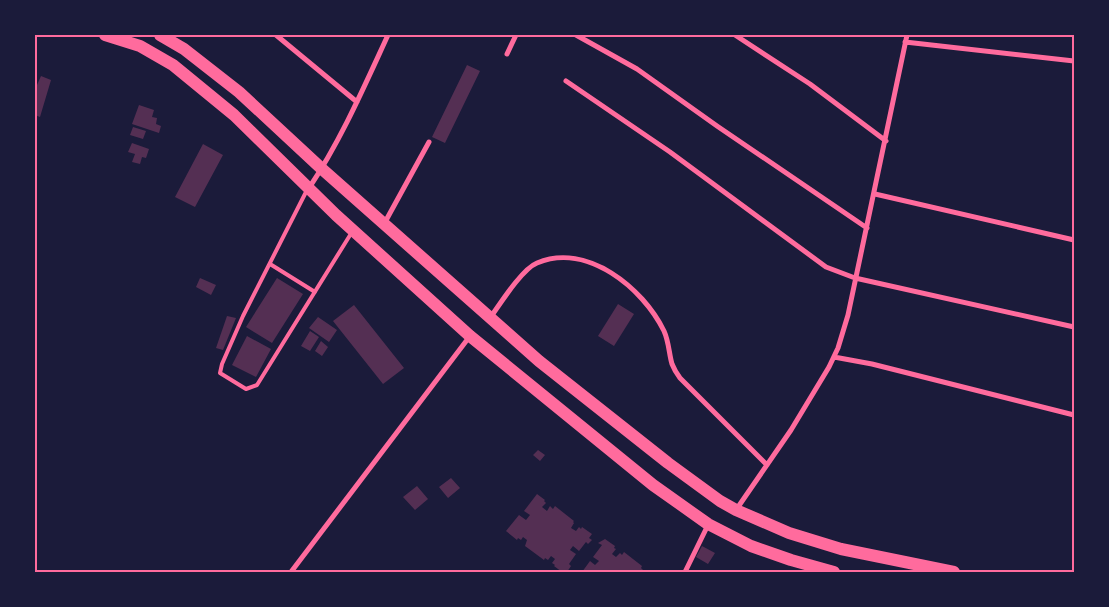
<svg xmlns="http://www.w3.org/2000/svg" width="1109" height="607" viewBox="0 0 1109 607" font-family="Jost,sans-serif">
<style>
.building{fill:#542f53}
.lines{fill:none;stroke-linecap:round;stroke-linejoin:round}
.service{stroke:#ff6b9d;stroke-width:4}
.minor{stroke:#ff6b9d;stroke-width:5}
.primary{stroke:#ff6b9d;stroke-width:12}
.neatline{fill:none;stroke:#ff6b9d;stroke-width:2}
</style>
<rect width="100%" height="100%" fill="#1b1b3a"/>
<path class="building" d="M467 65 480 71 445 143 432 137Z
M41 76 51 80 40 117 35 115V85H37Z
M139 105 154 110 152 117 157 118 156 124 161 126 159 133 132 124Z
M133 127 146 131 143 139 130 135Z
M132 143 149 149 146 158 142 157 140 164 132 162 135 154 128 152Z
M203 144 223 155 195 207 175 197Z
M200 278 216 285 211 295 196 287Z
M277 278 303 294 272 343 246 327Z
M618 304 634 314 614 346 598 336Z
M354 305 404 368 383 384 333 321Z
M227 316 236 318 223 350 216 348Z
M318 317 337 330 329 342 309 328Z
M310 331 319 337 310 351 301 346Z
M247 336 271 349 256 377 232 365Z
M321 341 328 347 322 356 315 351Z
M538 450 545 455 540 461 533 455Z
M451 478 460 488 448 498 439 487Z
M417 486 428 499 415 510 403 497Z
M537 494 545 500 544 501 546 503 542 507 547 511 550 506 553 509 555 506 574 521 573 522 574 523 571 528 576 531 579 527 581 529 582 527 592 534 589 538 592 540 588 544 586 542 579 551 573 546 570 550 576 554 569 564 571 566 567 572 564 570 562 572 554 566 555 565 552 563 555 559 551 556 548 560 545 558 544 560 525 546 527 540 523 537 521 540 518 538 517 540 506 531 519 515 526 520 530 515 524 511Z
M605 539 615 546 614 548 616 549 612 554 616 557 620 553 622 555 624 552 642 566 641 568 643 570 642 572H582L590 561 595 565 599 561 593 557 602 545 598 543Z
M702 546 715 553 708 564 696 557Z"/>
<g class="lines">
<path class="service" d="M307 190 243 316 222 364 220 373 246 389 257 385 352 232
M270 264 315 292"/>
<path class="minor" d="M276 35 357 102
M576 35 637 69 717 126 867 228
M735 35 810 84 886 141
M905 42 1074 61
M507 54 516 35
M566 81 670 152 826 267 855 278 1074 327
M309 188C341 140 364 87 388 35
M875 194 1074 240
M384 224 429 142
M490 318C500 304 522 269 537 263 587 242 643 288 664 331 669 342 669 354 672 364 674 369 677 374 680 378L767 465
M834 357 872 364 1074 415
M736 510 791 430 829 367 838 348 848 315 907 35
M291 572 470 336
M685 572 708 525"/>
<path class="primary" d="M105 35 140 46 173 65 234 115 336 215 470 336 653 485 708 524 751 546 791 560 834 572
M160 35 184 49 239 92 322 169 539 361 668 463 720 501 736 510 789 533 841 549 954 572"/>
</g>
<rect width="1109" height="607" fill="none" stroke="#1b1b3a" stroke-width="72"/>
<rect x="36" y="36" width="1037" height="535" class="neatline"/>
</svg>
